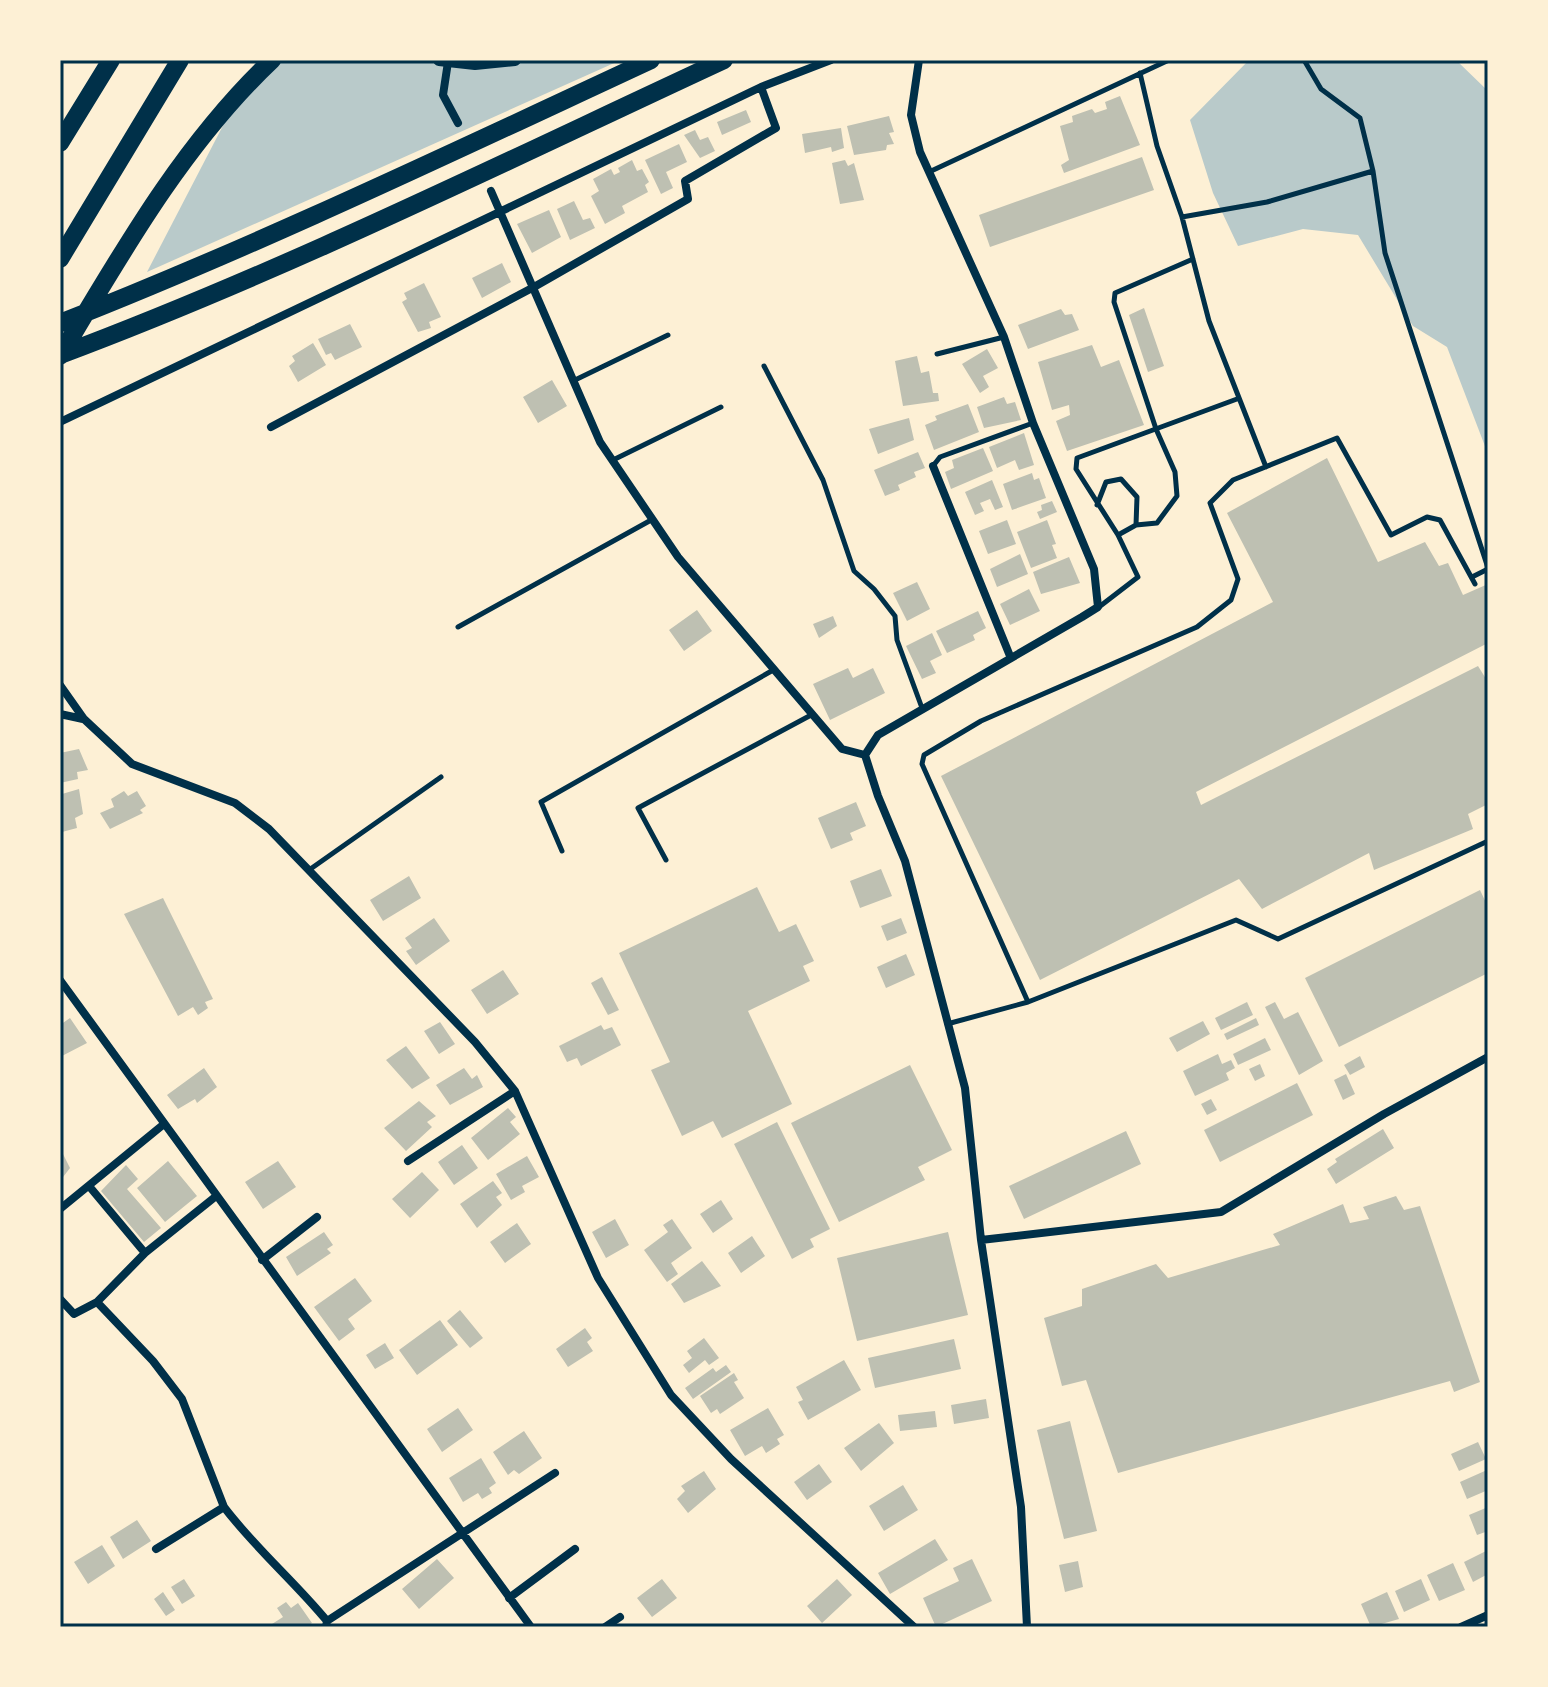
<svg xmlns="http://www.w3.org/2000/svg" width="1548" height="1687" viewBox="0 0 1548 1687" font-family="'Varela Round',sans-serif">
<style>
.green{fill:#b9caca}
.building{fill:#bec0b2}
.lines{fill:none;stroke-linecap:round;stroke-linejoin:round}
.service{stroke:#003049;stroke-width:5}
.minor{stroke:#003049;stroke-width:8}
.tertiary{stroke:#003049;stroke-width:12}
.motorway{stroke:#003049;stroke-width:18}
.neatline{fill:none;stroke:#003049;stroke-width:3}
</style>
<rect width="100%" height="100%" fill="#fdf0d5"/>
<path class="green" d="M257 60H621L147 272Z
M1249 60H1456L1488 91V454L1447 347 1413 326 1358 235 1303 229 1238 246 1213 193 1190 120Z"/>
<path class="building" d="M1120 96 1140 145 1064 173 1061 165 1069 160 1060 126 1073 122 1072 116 1092 109 1095 113 1107 109 1105 102Z
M746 110 751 122 722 135 717 122Z
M889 116 894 132 889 133 894 144 887 145 886 150 854 155 847 126Z
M841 128 844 148 832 152 831 147 805 153 802 134Z
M695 130 700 140 708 137 715 151 700 158 684 135Z
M679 144 687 162 666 172 673 188 661 194 645 160Z
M1142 157 1154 190 990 247 979 215Z
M632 160 637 171 642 169 649 182 645 185 648 192 622 206 625 213 605 224 591 196 599 191 593 179 611 169 614 175 620 172 618 168Z
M845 160 848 166 854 163 864 200 840 204 832 163Z
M574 201 583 220 590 218 595 228 570 240 557 209Z
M549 210 561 237 532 253 517 224Z
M502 263 511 282 482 298 472 278Z
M424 283 441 317 429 322 431 328 418 332 402 302 407 299 404 293Z
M1144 308 1164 366 1148 372 1129 315Z
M1061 309 1065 315 1072 314 1079 330 1028 349 1018 325Z
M350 324 362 347 335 360 331 353 326 355 318 339Z
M313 343 326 365 298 382 289 366 295 361 292 356Z
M1092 345 1101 367 1119 360 1144 425 1067 451 1056 421 1070 415 1069 405 1052 410 1038 362Z
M987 349 998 368 983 376 989 387 980 393 962 364Z
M917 356 921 373 929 371 933 393H938L939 401 903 406 895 361Z
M552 380 567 406 538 423 523 397Z
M1004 397 1007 404 1015 402 1021 420 984 428 977 407Z
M968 404 979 432 934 450 925 425 937 420 935 416Z
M909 418 914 440 878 454 869 429Z
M1024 433 1034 465 1019 470 1015 460 997 468 989 447Z
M983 448 993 471 951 489 945 472 954 468 952 460Z
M918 452 925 468 914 472 916 477 898 485 900 490 885 496 874 470Z
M1327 458 1378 562 1425 542 1439 566 1448 563 1463 595 1488 584V643L1196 792 1201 805 1478 666 1488 682V804L1468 814 1473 829 1374 870 1369 853 1262 909 1239 879 1040 980 941 776 1273 602 1227 513Z
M1032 473 1034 480 1039 478 1046 498 1012 510 1003 484Z
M992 480 1003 507 995 510 990 499 980 503 984 511 975 515 965 492Z
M1052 501 1057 512 1040 519 1037 512 1042 510 1041 505Z
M1007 520 1016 544 988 554 979 531Z
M1047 520 1056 544 1052 545 1057 558 1031 568 1017 532Z
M1020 554 1028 574 997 587 990 569Z
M1069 557 1080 583 1041 594 1033 572Z
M917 582 930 609 907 621 893 593Z
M1029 589 1040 611 1010 625 1000 604Z
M697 610 712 631 684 651 669 630Z
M978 611 986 628 973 635 975 640 947 653 936 631Z
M833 616 837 626 819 638 813 624Z
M932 633 942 655 930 661 936 673 922 679 906 646Z
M848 668 853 678 873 668 885 693 830 720 813 684Z
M79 749 88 770 77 772 78 779 60 783V753Z
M79 789 83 814 75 818 77 828 62 832 60 799 62 794Z
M124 791 128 796 137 791 146 806 140 810 143 813 110 829 100 813 114 807 111 799Z
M856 802 866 826 850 833 853 840 831 849 818 818Z
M881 869 892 896 860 908 850 881Z
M409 876 421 898 383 921 370 900Z
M757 887 779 932 796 924 814 961 803 966 810 981 748 1011 792 1104 722 1138 713 1121 682 1136 651 1070 670 1062 619 953Z
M1480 890 1488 907V973L1339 1047 1305 978Z
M163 898 213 999 205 1002 208 1008 198 1015 193 1007 178 1016 124 914Z
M434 918 450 941 416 965 406 951 412 948 405 938Z
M901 918 907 933 887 941 881 926Z
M906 954 915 975 886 988 877 967Z
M503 970 519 994 487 1014 471 990Z
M602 977 619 1010 608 1015 591 983Z
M1247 1002 1253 1015 1221 1030 1215 1018Z
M1275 1002 1284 1019 1298 1012 1323 1061 1299 1075 1265 1007Z
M70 1018 87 1043 60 1057V1025Z
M1256 1018 1259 1025 1227 1040 1224 1034Z
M1203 1021 1210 1034 1177 1052 1169 1038Z
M440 1022 455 1044 439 1054 424 1031Z
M601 1025 604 1030 612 1027 621 1045 581 1066 577 1058 567 1062 559 1046Z
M1265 1038 1271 1050 1238 1065 1233 1054Z
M406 1046 430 1078 412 1089 386 1060Z
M1218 1054 1222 1064 1231 1060 1235 1068 1226 1073 1229 1080 1195 1096 1183 1071Z
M1360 1056 1365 1067 1350 1075 1344 1065Z
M1260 1064 1265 1076 1255 1081 1249 1069Z
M910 1065 952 1150 918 1167 925 1180 839 1222 791 1123Z
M204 1068 217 1087 197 1103 195 1099 178 1109 167 1095Z
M464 1068 472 1079 477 1075 483 1087 450 1105 436 1085Z
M1346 1074 1355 1094 1343 1100 1334 1080Z
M1297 1083 1313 1115 1220 1162 1204 1130Z
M1211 1099 1217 1110 1207 1115 1201 1104Z
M419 1101 436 1116 427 1122 432 1127 406 1151 384 1128Z
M508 1108 516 1117 510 1122 520 1134 488 1160 471 1138Z
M777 1122 830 1229 810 1239 814 1247 792 1259 734 1144Z
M1383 1129 1394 1148 1336 1184 1327 1169 1337 1162 1335 1159Z
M1126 1131 1141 1164 1024 1219 1009 1186Z
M462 1145 478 1168 454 1185 438 1162Z
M60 1148 70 1168 60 1181Z
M527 1156 539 1177 522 1186 525 1192 511 1200 496 1174Z
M168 1161 197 1196 165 1222 137 1188Z
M278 1161 296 1187 263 1209 245 1182Z
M126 1165 138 1179 127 1189 161 1228 144 1242 101 1191Z
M422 1172 439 1190 410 1218 392 1199Z
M493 1181 502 1193 496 1197 502 1205 477 1228 460 1204Z
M1396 1196 1404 1210 1420 1206 1480 1382 1454 1392 1450 1381 1118 1473 1086 1380 1062 1386 1044 1318 1082 1306V1289L1156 1264 1168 1278 1280 1245 1273 1234 1343 1204 1350 1223 1369 1219 1363 1207Z
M721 1200 733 1219 713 1233 700 1214Z
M615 1219 629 1245 606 1258 592 1232Z
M672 1219 692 1248 671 1263 678 1274 667 1282 644 1250 668 1232 663 1225Z
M517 1223 531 1244 505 1263 490 1242Z
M324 1232 333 1245 327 1249 331 1253 297 1276 286 1257Z
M948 1232 968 1315 857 1341 837 1258Z
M752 1236 765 1256 741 1273 728 1253Z
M702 1261 721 1286 684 1303 671 1284Z
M355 1278 372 1301 348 1319 355 1329 339 1341 314 1307Z
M460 1310 483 1338 470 1348 447 1321Z
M440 1320 458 1345 417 1375 399 1350Z
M585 1328 592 1338 587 1342 593 1351 568 1367 556 1349Z
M704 1338 719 1358 709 1365 705 1360 689 1373 683 1365 692 1358 687 1351Z
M954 1339 961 1369 875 1388 868 1358Z
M385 1343 394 1358 375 1369 366 1355Z
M844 1360 861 1390 808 1420 798 1402 803 1400 796 1387Z
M726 1365 731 1372 693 1399 685 1388 713 1368 716 1372Z
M734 1373 738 1380 734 1382 744 1398 720 1414 717 1409 711 1413 700 1396Z
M986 1399 989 1418 954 1424 951 1405Z
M458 1408 473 1430 442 1452 427 1429Z
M768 1408 784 1435 777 1439 780 1444 766 1453 762 1446 745 1456 730 1430Z
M935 1411 937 1427 900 1431 898 1415Z
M1070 1421 1097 1531 1064 1539 1037 1430Z
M879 1423 894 1443 861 1471 844 1448Z
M524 1431 542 1458 519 1474 514 1470 508 1475 493 1452Z
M1478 1442 1486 1459 1459 1471 1451 1454Z
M481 1458 496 1483 489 1488 492 1493 482 1499 478 1493 463 1502 449 1478Z
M819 1464 832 1482 807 1500 794 1482Z
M1487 1470 1488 1490 1467 1499 1460 1482Z
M704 1471 716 1489 688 1513 677 1499 685 1491 681 1486Z
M903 1485 918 1510 884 1531 869 1506Z
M1488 1507V1531L1477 1535 1469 1515Z
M137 1520 151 1541 123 1559 110 1537Z
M935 1539 948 1560 890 1594 878 1573Z
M102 1545 115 1566 88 1584 74 1562Z
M1488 1550V1574L1473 1582 1464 1562Z
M437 1559 454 1578 419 1609 402 1589Z
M972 1559 992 1601 936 1627 923 1598 959 1581 953 1568Z
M1078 1561 1083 1587 1065 1592 1059 1565Z
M1453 1563 1465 1590 1439 1601 1427 1575Z
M184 1579 195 1596 182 1604 171 1587Z
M662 1579 677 1598 652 1617 637 1598Z
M837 1579 852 1595 822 1623 807 1606Z
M1421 1579 1430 1600 1404 1612 1395 1591Z
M163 1592 175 1610 166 1616 154 1599Z
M1387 1592 1399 1619 1371 1627 1361 1604Z
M286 1602 291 1608 298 1603 312 1623 306 1627H274L272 1624 283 1617 277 1608Z"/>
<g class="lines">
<path class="service" d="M1140 73 1157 146 1182 217 1209 321 1266 467
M1373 171 1385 253 1488 568
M929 172 1169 60
M1182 217 1267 202 1373 171 1360 118 1321 89 1304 60
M937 354 1004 337
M764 366 823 480 854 571 874 589 895 616 897 640 922 708
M575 380 668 335
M613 460 721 407
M933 466 940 457 1033 423
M1097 505 1106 482 1121 479 1137 497 1136 525 1157 523 1177 496 1175 472 1156 429 1114 302 1115 293 1193 259
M1118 535 1136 525
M1472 577 1488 569
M1099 607 1138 577 1118 535 1076 469 1077 458 1237 399
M458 627 653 519
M562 851 541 802 775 669
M666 860 638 808 813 714
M309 870 441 777
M1028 1002 922 764 924 755 981 721 1197 627 1231 600 1238 579 1210 503 1233 480 1337 438 1391 535 1427 517 1440 520 1475 584
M947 1024 1028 1002 1236 920 1278 939 1488 841"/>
<path class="minor" d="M919 60 911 115 920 152 1004 337 1033 423 1094 569 1098 607 1082 617 878 735 865 755 878 796 905 861 965 1088 981 1240 1021 1507 1027 1627
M448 62 443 95 458 123
M491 191 600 442 678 557 842 749 865 755
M60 422 761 87 831 60
M271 427 534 287 688 199 685 181 776 128 761 87
M933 466 1010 656
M60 685 84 719 132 764 235 803 269 829 475 1042 515 1091 598 1278 671 1395 731 1459 914 1627
M60 714 83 719
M60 980 531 1627
M408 1161 515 1091
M89 1186 145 1253
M215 1197 145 1253 97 1302 153 1361 182 1399 224 1507
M60 1209 164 1124
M981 1240 1221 1212 1384 1114 1488 1057
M262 1260 317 1217
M60 1299 74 1314 97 1302
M156 1549 224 1507C255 1548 294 1581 327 1621
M509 1598 575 1549
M326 1627 327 1621 555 1473
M605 1627 620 1617
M1461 1627 1488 1615"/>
<path class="tertiary" d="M439 60 475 64 515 60"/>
<path class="motorway" d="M60 143 111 60
M60 259 180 60
M60 323C261 244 455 151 651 60
M60 355C287 270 504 162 724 60
M60 356C122 252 184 143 272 60"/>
</g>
<rect width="1548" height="1687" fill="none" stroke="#fdf0d5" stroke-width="124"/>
<rect x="62" y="62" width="1424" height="1563" class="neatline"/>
</svg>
